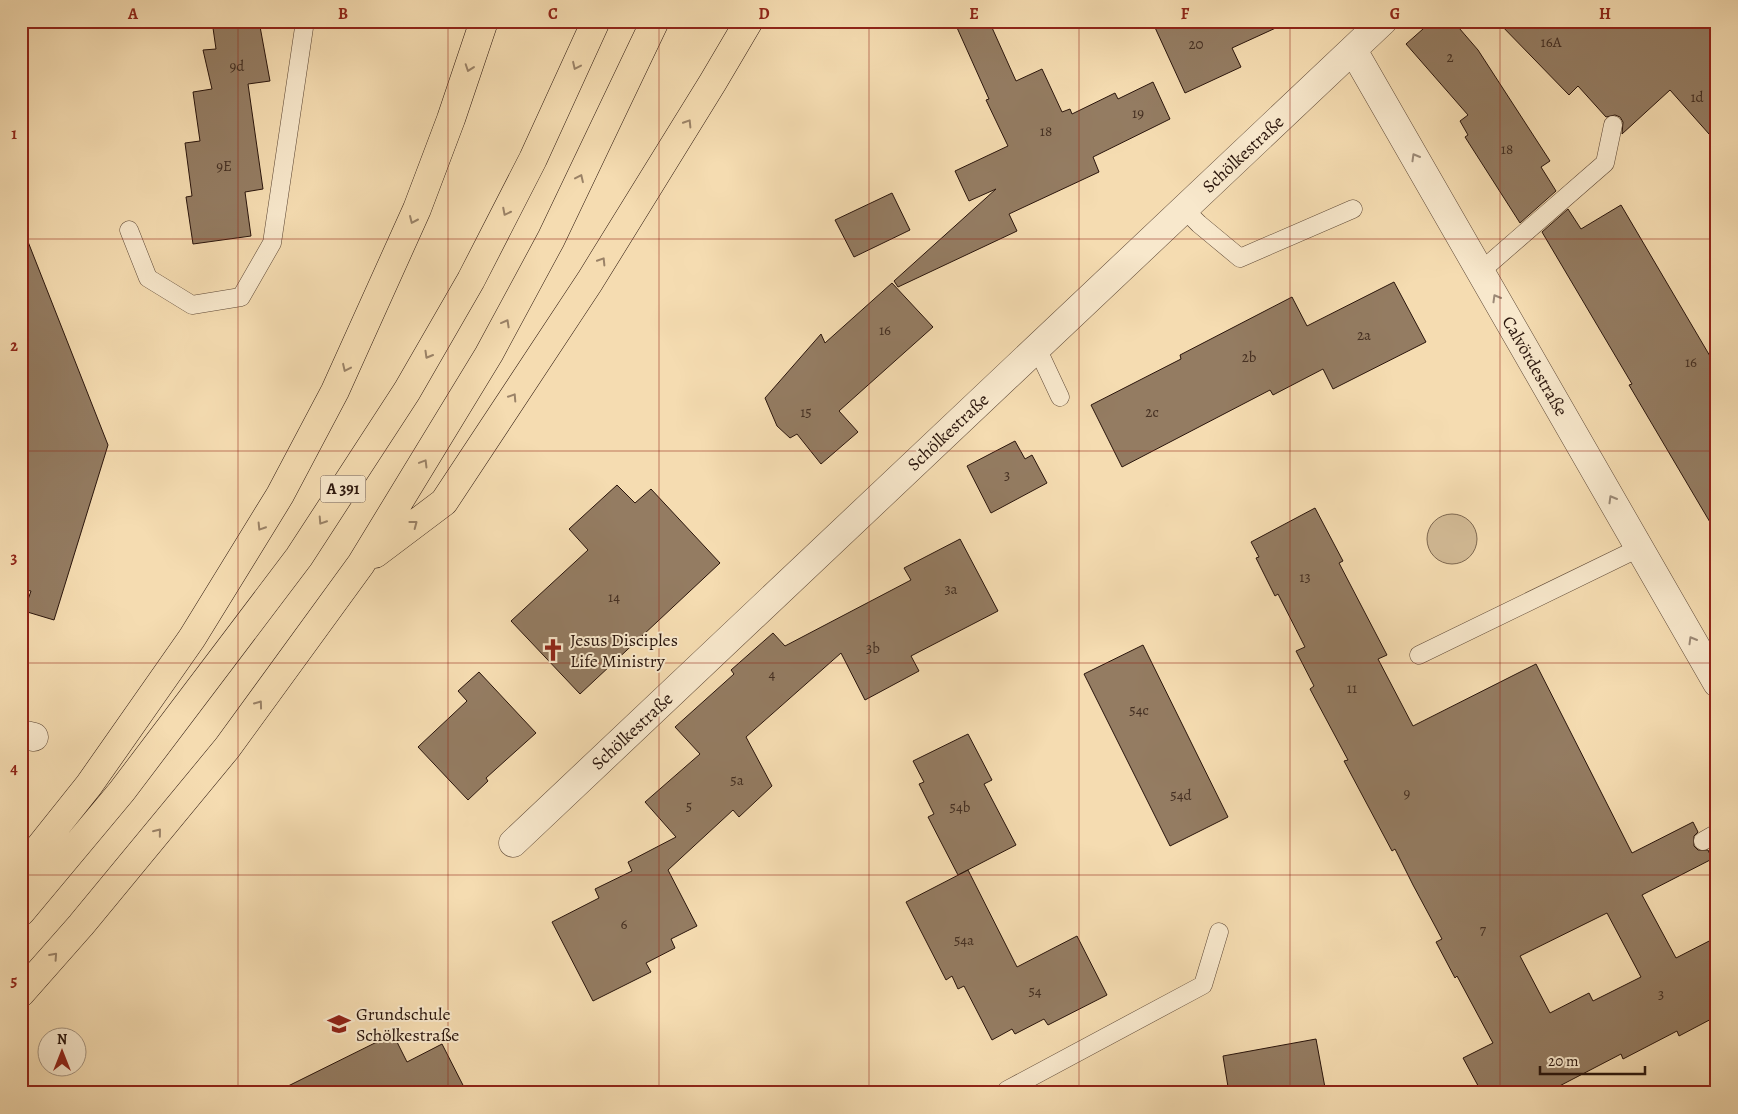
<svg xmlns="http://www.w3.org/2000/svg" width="1738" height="1114" viewBox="0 0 1738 1114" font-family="Alegreya,serif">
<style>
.green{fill:#d2ba95;stroke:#7e6850}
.building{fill:#947c62;stroke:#2a150c;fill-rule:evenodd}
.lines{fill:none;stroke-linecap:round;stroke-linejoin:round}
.lane-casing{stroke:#5d4735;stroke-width:19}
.street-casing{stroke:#5d4735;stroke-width:29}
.highway-casing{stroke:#2a150c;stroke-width:29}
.lane{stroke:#f8e8cc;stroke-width:18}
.street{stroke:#f8e8cc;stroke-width:28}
.highway{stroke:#f5dcb1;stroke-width:28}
.oneway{stroke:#9a8267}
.oneway2{stroke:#9b8976}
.grid{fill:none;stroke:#8f2418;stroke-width:1;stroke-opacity:0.55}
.labels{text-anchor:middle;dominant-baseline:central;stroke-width:4;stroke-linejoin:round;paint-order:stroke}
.number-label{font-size:15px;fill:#442f22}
.shield{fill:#f8e8cc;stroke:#685446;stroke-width:1}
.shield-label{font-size:16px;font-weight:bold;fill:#2a150c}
.street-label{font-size:18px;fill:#2a150c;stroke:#f8e8cc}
.poi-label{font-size:18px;fill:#2a150c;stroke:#f8e8cc;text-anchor:start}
.neatline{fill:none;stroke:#8f2418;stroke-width:2}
.grid-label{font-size:16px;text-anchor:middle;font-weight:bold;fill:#8f2418}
</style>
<rect width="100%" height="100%" fill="#f5dcb1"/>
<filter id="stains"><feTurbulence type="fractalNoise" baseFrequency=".004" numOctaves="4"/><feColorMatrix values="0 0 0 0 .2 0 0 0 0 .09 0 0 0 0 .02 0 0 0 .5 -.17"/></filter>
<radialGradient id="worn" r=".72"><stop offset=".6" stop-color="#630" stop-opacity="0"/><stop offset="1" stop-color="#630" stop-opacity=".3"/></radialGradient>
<path class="green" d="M1427 539a25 25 0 1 1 50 0a25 25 0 1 1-50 0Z"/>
<path class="building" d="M212 21H259L270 81 248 84 263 189 245 192 251 236 193 244 186 197 192 196 185 143 200 141 193 92 212 89 203 50 216 49Z
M954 21H989L1016 81 1042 69 1062 112 1070 109 1072 114 1115 93 1118 99 1153 82 1170 119 1093 157 1099 172 1009 214 1017 231 898 287 894 281 996 189 969 201 955 171 1008 146 986 100 989 99Z
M1152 21H1291L1232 48 1241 67 1185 93Z
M1432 21H1453L1478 50 1550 161 1541 167 1556 191 1520 223 1465 137 1468 135 1460 121 1468 115 1406 44Z
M1497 21H1717V143L1670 90 1622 134 1623 122 1620 117 1615 115 1606 117 1578 86 1569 95Z
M892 193 910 230 854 257 835 220Z
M1621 205 1717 368V534L1629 385 1632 384 1542 232 1568 209 1581 229Z
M21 229H23L108 445 54 620 24 611 31 591 21 589Z
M1394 282 1426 342 1333 389 1323 369 1273 395 1270 390 1122 467 1091 405 1181 359 1180 355 1292 297 1307 326Z
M892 283 933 327 839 411 858 432 821 464 797 434 790 438 777 426 765 398 821 334 825 343Z
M1015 441 1025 459 1032 455 1047 483 991 513 967 466Z
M617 485 635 503 651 489 720 563 580 694 511 621 588 550 569 529Z
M1315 508 1343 561 1339 563 1387 655 1378 659 1413 726 1536 664 1632 853 1693 822 1698 832 1694 836V846L1698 850H1708L1712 859 1642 895 1676 958 1717 937V1016L1679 1036 1677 1031 1623 1059 1621 1054 1546 1093H1482L1463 1058 1493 1043 1457 976 1455 978 1436 942 1442 939 1413 885 1395 849 1392 851 1344 761 1348 760 1310 689 1314 686 1296 651 1305 647 1278 594 1275 596 1256 558 1259 557 1251 542ZM1607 913 1641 977 1593 1001 1589 993 1550 1013 1520 956Z
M960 539 998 611 911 656 919 671 865 700 841 653 746 737 772 786 739 817 733 810 668 870 697 926 671 939 675 948 646 963 651 972 593 1001 552 922 599 898 595 889 632 871 628 862 676 837 645 802 700 754 675 727 734 674 731 670 773 633 785 646 911 580 904 568Z
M1143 645 1228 817 1170 846 1084 674Z
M479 672 536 733 486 778 488 781 468 800 418 747 467 701 458 691Z
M968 734 992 780 984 784 1016 845 958 875 928 817 934 814 919 784 924 782 913 761Z
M968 870 1017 967 1077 936 1107 995 1048 1025 1044 1019 1015 1034 1012 1029 992 1040 964 986 958 989 952 976 946 980 906 902Z
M393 1034 407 1062 442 1044 467 1093H274Z
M1316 1039 1326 1093H1229L1223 1056Z"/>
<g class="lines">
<defs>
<path id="lane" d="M1184 209 1199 224 1240 258 1353 209
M129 230 148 278 192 305 241 297 272 243 305 21
M1481 271 1605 163 1613 125
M1037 348 1060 397
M1419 655 1639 548
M1703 841 1717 833
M1006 1093 1007 1090 1203 985 1219 932"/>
<path id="street" d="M1353 50 1717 683
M21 734 34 737
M513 843 1383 21"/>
<path id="highway" d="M375 554 444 502 590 281 713 82 749 21
M21 873 22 869 89 785 192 638 280 495 335 391 417 209 451 119 484 21
M21 912 122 791 299 557 407 391 471 280 533 159 596 21
M21 993 81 925 227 748 361 564 489 354 551 239 655 21"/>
</defs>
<use href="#lane" class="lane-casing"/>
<use href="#street" class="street-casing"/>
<use href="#highway" class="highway-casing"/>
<use href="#lane" class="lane"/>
<use href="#street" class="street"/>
<use href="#highway" class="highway"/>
</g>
<defs><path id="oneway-chevron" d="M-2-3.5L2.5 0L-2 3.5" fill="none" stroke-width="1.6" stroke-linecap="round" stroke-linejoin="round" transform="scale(1.25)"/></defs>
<g class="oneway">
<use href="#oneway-chevron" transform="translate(576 66) rotate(115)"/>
<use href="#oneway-chevron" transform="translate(469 68) rotate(109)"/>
<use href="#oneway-chevron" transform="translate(688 123) rotate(-58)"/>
<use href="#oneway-chevron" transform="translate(580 178) rotate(-65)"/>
<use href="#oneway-chevron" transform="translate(506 212) rotate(117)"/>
<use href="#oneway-chevron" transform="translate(413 220) rotate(114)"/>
<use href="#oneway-chevron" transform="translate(602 261) rotate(-58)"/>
<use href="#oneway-chevron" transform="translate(506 323) rotate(-61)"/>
<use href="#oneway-chevron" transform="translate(428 355) rotate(120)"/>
<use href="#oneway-chevron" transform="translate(346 368) rotate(115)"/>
<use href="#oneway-chevron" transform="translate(513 397) rotate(-57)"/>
<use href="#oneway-chevron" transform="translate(424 463) rotate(-59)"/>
<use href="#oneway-chevron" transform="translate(322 521) rotate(123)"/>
<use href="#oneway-chevron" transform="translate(414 524) rotate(-37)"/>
<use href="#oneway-chevron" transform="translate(261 527) rotate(122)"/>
<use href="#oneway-chevron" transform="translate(259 704) rotate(-54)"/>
<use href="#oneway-chevron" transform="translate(158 832) rotate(-51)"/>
<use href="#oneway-chevron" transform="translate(54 956) rotate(-48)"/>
</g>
<g class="oneway2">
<use href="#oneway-chevron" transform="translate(1415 157) rotate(-120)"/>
<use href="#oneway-chevron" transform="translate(1496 298) rotate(-120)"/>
<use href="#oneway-chevron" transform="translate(1612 499) rotate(-120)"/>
<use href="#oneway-chevron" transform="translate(1692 640) rotate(-120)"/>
</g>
<path class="grid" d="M238 21V1093M448 21V1093M659 21V1093M869 21V1093M1079 21V1093M1290 21V1093M1500 21V1093M21 239H1717M21 451H1717M21 663H1717M21 875H1717"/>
<defs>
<symbol id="church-bare" viewBox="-9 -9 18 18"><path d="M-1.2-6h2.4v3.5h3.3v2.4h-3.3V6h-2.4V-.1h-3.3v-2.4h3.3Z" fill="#8f2418" stroke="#f8e8cc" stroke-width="2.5" paint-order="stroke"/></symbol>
<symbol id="school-bare" viewBox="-9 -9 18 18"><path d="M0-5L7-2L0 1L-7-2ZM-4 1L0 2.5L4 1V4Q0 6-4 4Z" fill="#8f2418" stroke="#f8e8cc" stroke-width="2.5" paint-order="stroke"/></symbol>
</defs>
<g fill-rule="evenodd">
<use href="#church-bare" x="537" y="634" width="32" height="32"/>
<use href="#school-bare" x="323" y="1008" width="32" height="32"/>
</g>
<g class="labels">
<g class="number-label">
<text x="1551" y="42">16A</text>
<text x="1196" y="44">20</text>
<text x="1450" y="57">2</text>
<text x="237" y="66">9d</text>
<text x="1697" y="97">1d</text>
<text x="1138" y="113">19</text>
<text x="1046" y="131">18</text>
<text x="1507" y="149">18</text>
<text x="224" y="166">9E</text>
<text x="885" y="330">16</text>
<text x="1364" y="335">2a</text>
<text x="1249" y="357">2b</text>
<text x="1691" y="362">16</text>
<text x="806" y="412">15</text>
<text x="1152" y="412">2c</text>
<text x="1007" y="475">3</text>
<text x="1305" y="577">13</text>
<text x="951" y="589">3a</text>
<text x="614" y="597">14</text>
<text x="873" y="648">3b</text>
<text x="772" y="674">4</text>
<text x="1352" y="688">11</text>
<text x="1139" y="710">54c</text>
<text x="737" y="780">5a</text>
<text x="1407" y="793">9</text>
<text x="1181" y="795">54d</text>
<text x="689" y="806">5</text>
<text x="960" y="807">54b</text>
<text x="624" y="924">6</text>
<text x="1483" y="930">7</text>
<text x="964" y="940">54a</text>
<text x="1035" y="991">54</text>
<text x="1661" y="994">3</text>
</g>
<rect class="shield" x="320.5" y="475.5" width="45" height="27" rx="4"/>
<g class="shield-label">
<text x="343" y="489">A 391</text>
</g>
<g class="street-label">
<text transform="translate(1243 154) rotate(-43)">Schölkestraße</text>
<text transform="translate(1535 366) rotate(60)">Calvördestraße</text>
<text transform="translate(948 432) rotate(-43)">Schölkestraße</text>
<text transform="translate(632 731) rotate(-43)">Schölkestraße</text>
</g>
<g class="poi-label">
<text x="570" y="640">Jesus Disciples<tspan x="570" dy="21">Life Ministry</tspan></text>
<text x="356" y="1014">Grundschule<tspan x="356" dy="21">Schölkestraße</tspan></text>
</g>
</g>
<rect width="1738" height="1114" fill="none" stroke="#f5dcb1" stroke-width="55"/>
<g transform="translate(62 1052)"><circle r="24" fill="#f8e8cc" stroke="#a6947f"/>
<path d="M0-4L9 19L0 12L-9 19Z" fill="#8f2418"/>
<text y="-8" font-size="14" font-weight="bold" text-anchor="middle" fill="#2a150c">N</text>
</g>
<path d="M1540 1066v8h105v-8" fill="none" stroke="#2a150c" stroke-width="2.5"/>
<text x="1548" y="1066" font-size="15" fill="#2a150c" stroke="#f8e8cc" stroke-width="4" paint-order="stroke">20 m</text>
<rect x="28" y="28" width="1682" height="1058" class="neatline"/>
<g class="grid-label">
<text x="133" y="19">A</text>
<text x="343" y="19">B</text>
<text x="553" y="19">C</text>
<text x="764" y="19">D</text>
<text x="974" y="19">E</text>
<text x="1185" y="19">F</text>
<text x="1395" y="19">G</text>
<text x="1605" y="19">H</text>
<text x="14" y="139">1</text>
<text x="14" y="351">2</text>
<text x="14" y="563">3</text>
<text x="14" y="774">4</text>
<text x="14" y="986">5</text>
</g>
<rect width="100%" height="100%" filter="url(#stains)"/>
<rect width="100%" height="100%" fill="url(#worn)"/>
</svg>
